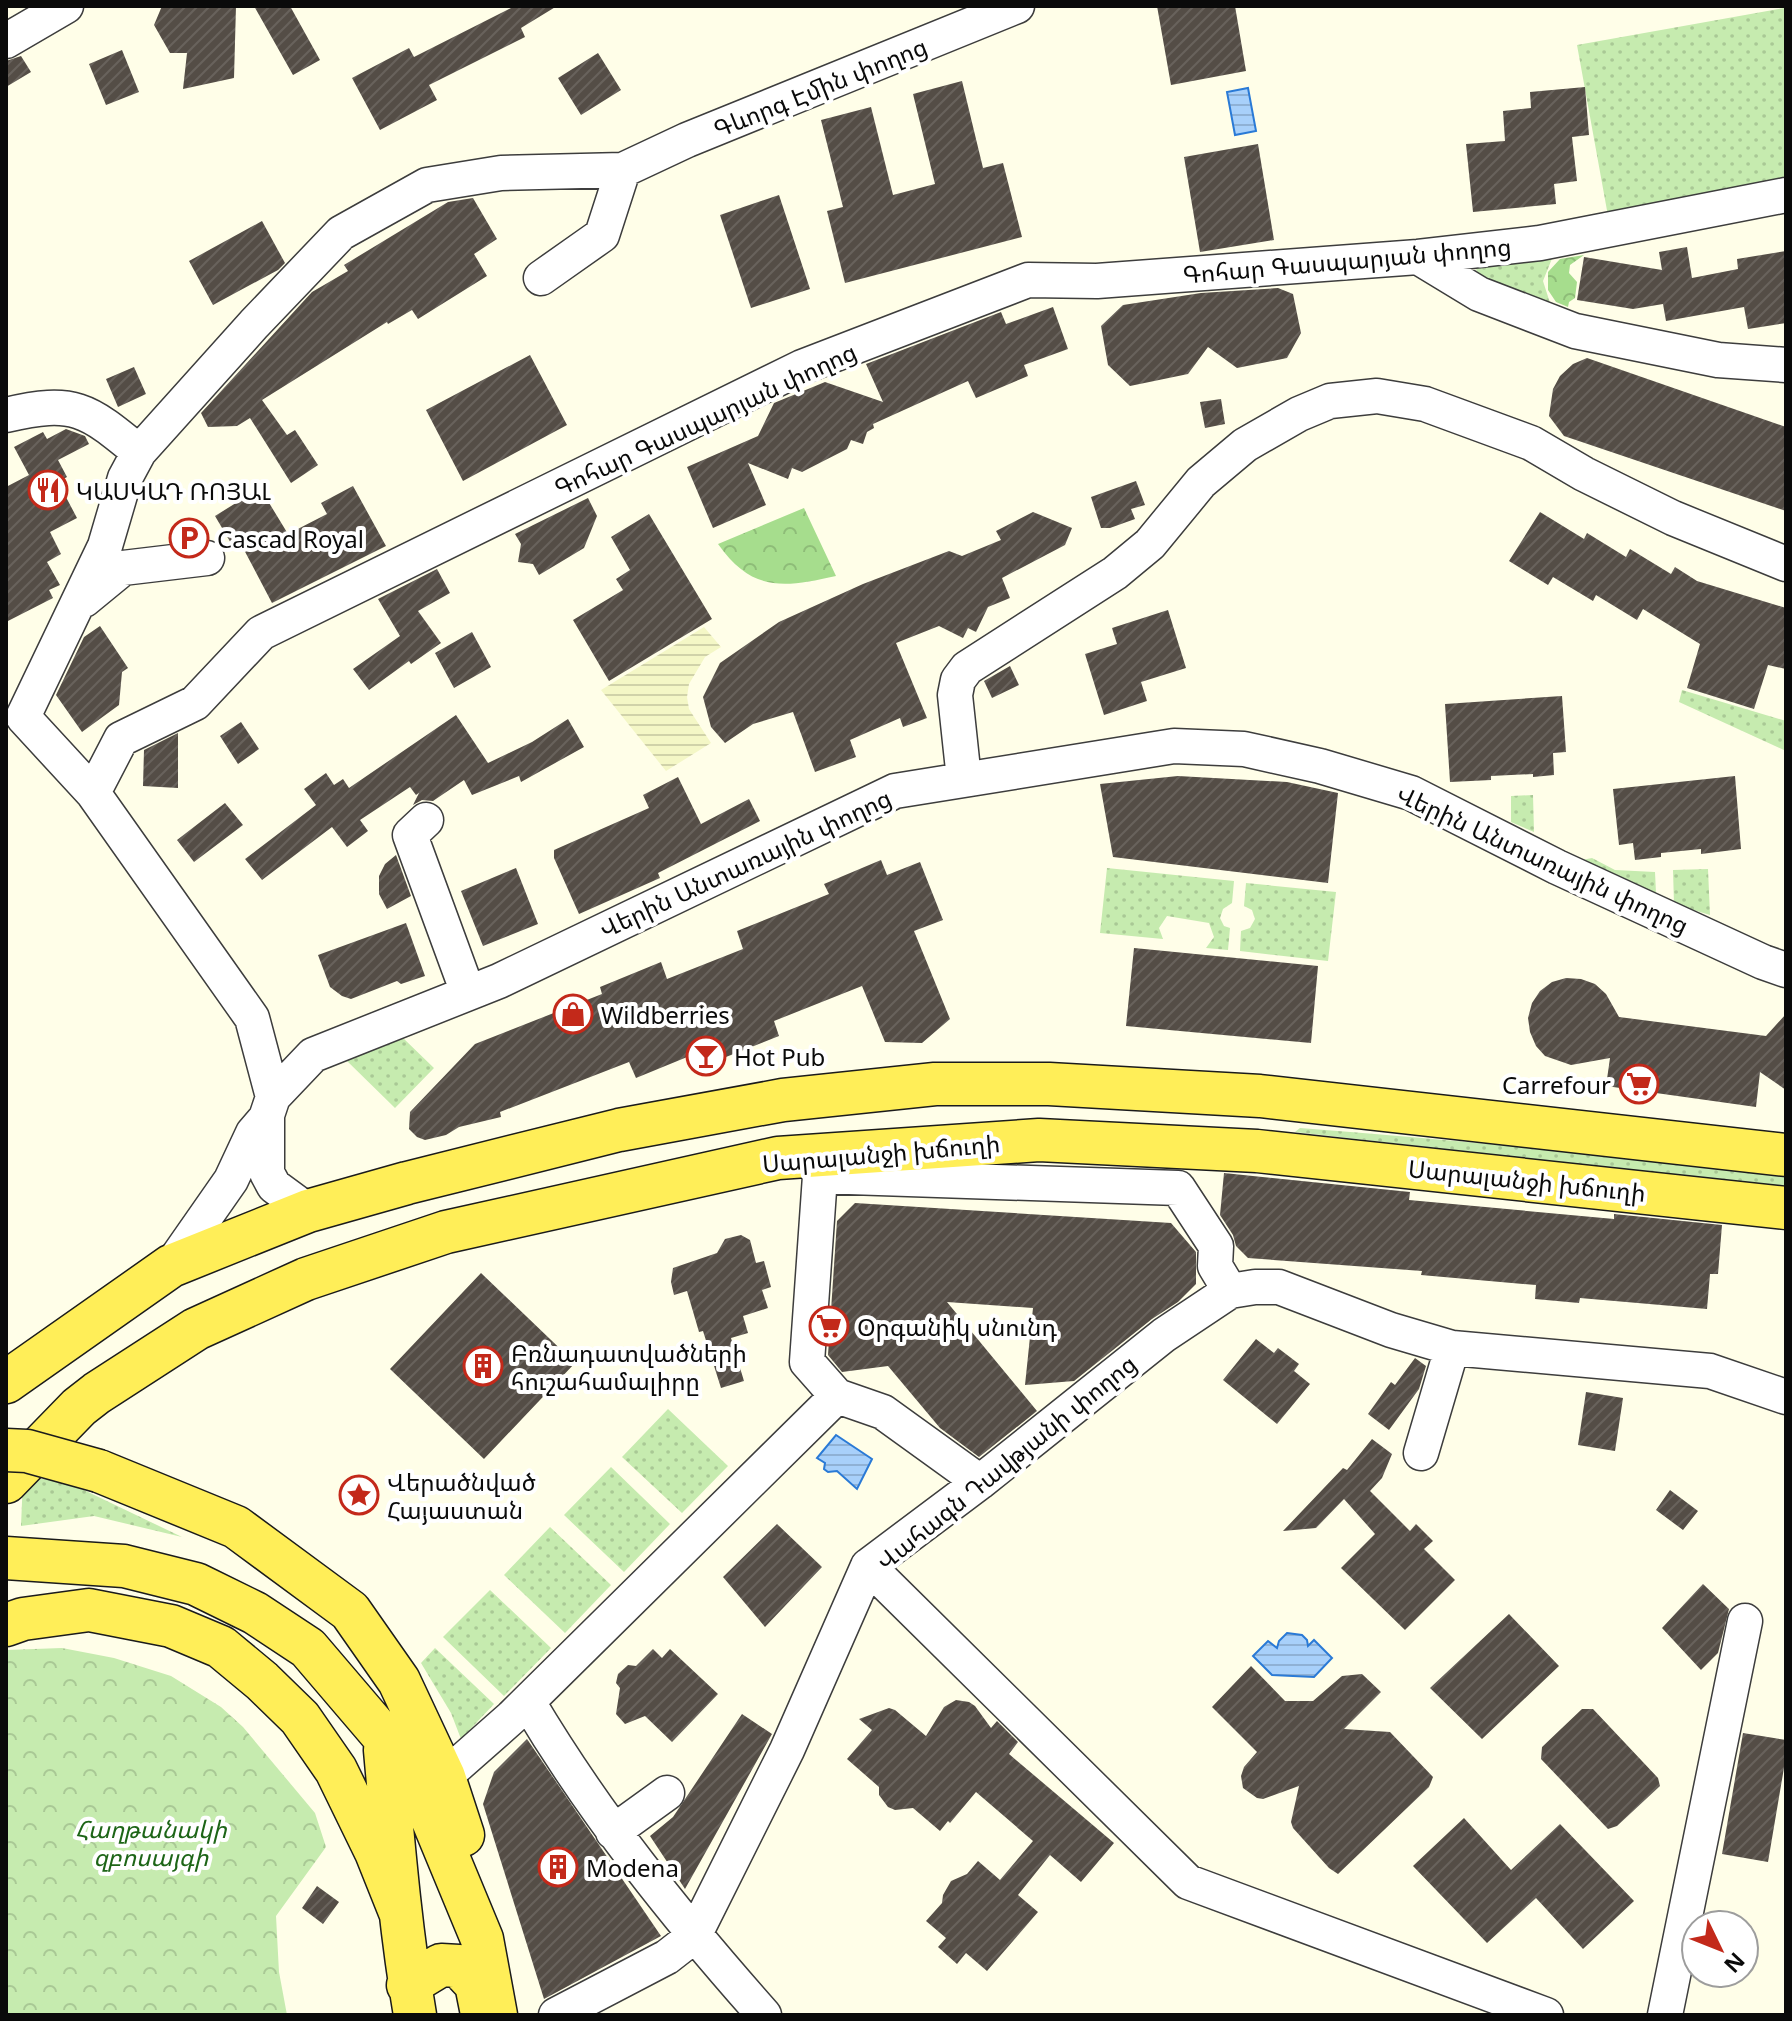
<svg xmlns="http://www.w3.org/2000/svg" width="1792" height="2021" viewBox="0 0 1792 2021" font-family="Georgia,'Noto Sans Armenian',serif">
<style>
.farmland{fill:url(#farmland-rules)}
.grass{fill:url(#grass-dots)}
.forest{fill:url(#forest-crowns)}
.park{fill:url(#park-crowns)}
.water{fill:url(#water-rules);stroke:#2a7ad6;stroke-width:2}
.building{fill:url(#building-hatch)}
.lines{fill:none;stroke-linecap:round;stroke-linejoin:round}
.minor-casing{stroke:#3d3d3d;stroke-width:37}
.major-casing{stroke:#1b1b1b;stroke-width:45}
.minor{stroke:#fff;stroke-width:34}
.major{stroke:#ffee58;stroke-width:42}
.major-bridge-casing{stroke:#1b1b1b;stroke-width:45;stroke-linecap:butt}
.major-bridge{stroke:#ffee58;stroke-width:42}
.labels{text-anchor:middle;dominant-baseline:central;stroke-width:8;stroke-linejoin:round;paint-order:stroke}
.street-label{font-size:24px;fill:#0a0a0a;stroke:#fff}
.poi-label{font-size:24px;fill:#0a0a0a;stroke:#fff;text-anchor:start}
.park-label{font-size:24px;font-style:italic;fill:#1d6517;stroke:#fff}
</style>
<defs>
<pattern id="farmland-rules" width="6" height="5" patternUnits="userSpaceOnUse" patternTransform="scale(2)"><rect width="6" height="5" fill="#f4f7c6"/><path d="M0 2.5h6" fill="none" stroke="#d0d2a9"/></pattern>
<pattern id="grass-dots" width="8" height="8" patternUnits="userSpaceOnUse" patternTransform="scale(2)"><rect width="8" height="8" fill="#c6ebaf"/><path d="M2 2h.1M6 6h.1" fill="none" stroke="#a9c895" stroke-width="1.8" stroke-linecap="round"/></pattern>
<pattern id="forest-crowns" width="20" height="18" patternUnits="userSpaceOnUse" patternTransform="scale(2)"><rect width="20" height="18" fill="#a6dd8d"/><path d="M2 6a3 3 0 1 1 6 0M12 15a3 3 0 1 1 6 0" fill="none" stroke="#8ebc78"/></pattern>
<pattern id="park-crowns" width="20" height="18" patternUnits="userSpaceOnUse" patternTransform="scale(2)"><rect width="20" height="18" fill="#c6ebaf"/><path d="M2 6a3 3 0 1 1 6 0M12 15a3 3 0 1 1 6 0" fill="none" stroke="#a9c895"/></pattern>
<pattern id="water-rules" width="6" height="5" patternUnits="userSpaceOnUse" patternTransform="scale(2)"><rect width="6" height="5" fill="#a8d0fa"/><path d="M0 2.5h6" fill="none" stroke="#8fb1d5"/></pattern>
<pattern id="building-hatch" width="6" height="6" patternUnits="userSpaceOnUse" patternTransform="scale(2)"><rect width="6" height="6" fill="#544d46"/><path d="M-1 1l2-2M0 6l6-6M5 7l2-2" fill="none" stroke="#68625c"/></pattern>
</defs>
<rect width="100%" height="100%" fill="#fffee8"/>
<path class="farmland" d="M704 627 721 647 705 657 689 684 687 697 689 709 711 743 666 771 601 690Z"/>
<path class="grass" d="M1784 8 1786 185 1608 216 1577 45Z
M1553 256 1543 281 1550 303 1477 276 1476 266Z
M1682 690 1786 721V751L1679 702Z
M1533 795 1534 832 1511 822V796Z
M1592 858 1615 870 1655 872 1656 893 1582 860Z
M1107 868 1234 881 1232 903 1223 909 1220 918 1224 926 1230 928 1228 950 1206 948 1214 937 1209 923 1167 916 1159 928 1163 939 1100 933Z
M1708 869 1710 915 1674 904 1673 870Z
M1246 883 1336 892 1328 961 1240 951 1241 931 1250 928 1255 919 1252 910 1244 906Z
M403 1038 434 1068 395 1108 346 1060Z
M1300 1128C1463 1141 1624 1155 1786 1177V1188L1295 1132Z
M668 1409 728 1466 682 1513 622 1457Z
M611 1467 670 1524 624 1572 564 1515Z
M23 1478 63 1480 182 1537 94 1516 21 1526Z
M550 1527 611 1585 565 1633 504 1575Z
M490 1590 551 1648 504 1696 443 1637Z
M435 1648 494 1704 461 1739 451 1713 421 1663Z"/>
<path class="forest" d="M1584 255 1570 265 1569 273 1577 282 1575 298 1569 302 1568 307 1556 302 1548 290V272L1560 259Z
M804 508 836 576C783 588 752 592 718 544Z"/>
<path class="park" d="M62 1648 114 1658 171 1676 221 1707 243 1727 315 1813 326 1847 276 1916 279 1972 287 2015H6V1650Z"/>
<path class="water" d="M1248 88 1256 131 1235 135 1227 92Z
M836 1435 872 1459 857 1489 837 1471 828 1472 824 1469 825 1463 817 1458Z
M1287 1633 1302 1635 1307 1640 1308 1646 1314 1640 1332 1658 1314 1677 1272 1675 1253 1656 1268 1641 1277 1648 1279 1641Z"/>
<path class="building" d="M162 6H236L234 78 183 89 187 53H170L154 25Z
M254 6H290L320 60 293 75Z
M515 6H557L521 28 525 37 429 85 437 100 380 130 352 78 409 48 414 57Z
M1157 6H1235L1246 71 1171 85Z
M122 50 139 92 106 105 89 64Z
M598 53 621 90 581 115 558 78Z
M21 56 31 72 6 87V61Z
M962 81 983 168 1003 163 1022 237 845 283 827 211 843 207 821 120 871 107 893 195 935 184 913 94Z
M1585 87 1589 135 1572 137 1577 181 1554 184 1556 204 1473 212 1466 144 1505 141 1503 111 1531 108 1530 92Z
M1258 144 1274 240 1200 252 1184 157Z
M779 195 810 289 751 308 720 215Z
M473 198 497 239 474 254 487 276 418 319 412 310 388 324 387 322 262 400 287 435 295 430 318 465 291 483 250 418 237 426 208 427 201 413 312 292 348 271 344 265 448 202Z
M262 221 285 263 278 270 213 305 189 261Z
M1687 247 1692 278 1738 269 1737 259 1786 251V323L1748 329 1744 307 1666 321 1663 304 1633 309 1577 300 1584 257 1662 270 1659 252Z
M1278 288 1293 294 1301 333 1287 358 1237 368 1208 347 1188 374 1130 386 1108 365 1101 326 1123 305 1201 293Z
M1053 307 1068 349 1024 365 1028 376 976 398 968 381 873 424 874 428 867 432 863 444 851 440 847 449 802 472 792 468 788 479 748 463 766 505 713 528 687 467 758 436 774 403 825 382 883 402 866 364 1001 312 1006 324Z
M530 355 567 425 463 481 426 410Z
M1587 358 1786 427V511L1564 436 1549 416 1553 389 1560 376 1573 364Z
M134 367 146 394 118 407 106 379Z
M1221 399 1225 424 1205 428 1200 402Z
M66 429 85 436 89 444 58 460 67 477 58 482 77 518 50 532 61 554 47 562 60 585 49 590 53 598 6 622V487L29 475 14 447 43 432 47 439Z
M1136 481 1145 505 1131 509 1135 519 1110 528H1101L1091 497Z
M353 486 386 546 272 603 242 546 235 550 215 516 260 488 288 534 327 514 321 503Z
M588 498 597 516 584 548 539 575 533 564 518 562 521 544 515 534Z
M1033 512 1072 528 1065 545 1002 578 1010 598 988 607 976 632 968 628 963 638 939 626 896 643 927 718 903 727 900 718 850 740 856 757 815 772 793 712 753 724 725 743 711 727 703 697 720 663 779 622 863 584 949 551 962 556 1001 540 996 531Z
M1540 512 1584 539 1587 533 1626 557 1630 549 1671 574 1675 567 1697 581 1786 608V669L1768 665 1754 709 1687 688 1700 644 1643 609 1637 620 1596 595 1593 601 1553 577 1548 585 1509 561Z
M649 514 712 619 609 681 573 620 623 590 616 579 630 570 611 537Z
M437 569 450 593 418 611 441 643 411 664 409 661 369 690 353 669 400 636 378 599Z
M1168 610 1186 668 1141 682 1147 701 1104 715 1085 654 1117 644 1112 628Z
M100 626 128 668 122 672 119 705 82 732 56 695 84 637Z
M472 632 491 667 454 688 435 653Z
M1010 666 1019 685 992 698 984 681Z
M1562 696 1566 752 1553 753 1554 775 1533 777V774L1491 776V780L1450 782 1445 704Z
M456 715 488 763 532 742 568 719 584 747 521 782 519 776 472 795 464 780 433 801 422 800 413 805 419 793 416 795 410 787 360 820 368 831 347 847 332 827 262 880 245 859 316 805 304 789 326 773 334 785 343 779 349 788Z
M241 722 259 749 238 764 220 736Z
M178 733V788L143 786 144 750Z
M1178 776 1287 782 1338 793 1328 883 1113 857 1100 784Z
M1735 776 1741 849 1701 854V849L1661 853V857L1635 860 1633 843 1619 845 1613 789Z
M678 777 701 824 749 799 760 821 658 873 660 878 579 914 554 858V850L649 808 643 795Z
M225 803 243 825 194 862 177 840Z
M396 855 411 896 387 909 379 894V876L385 864Z
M881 860 887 875 920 862 943 920 914 931 950 1019 922 1043 885 1042 862 986 774 1021 779 1036 698 1068 692 1055 636 1078 629 1062 500 1112 501 1117 459 1127 446 1135 425 1140 417 1137 409 1129 410 1112 475 1044 602 994 600 987 661 962 667 979 743 949 737 931 829 894 824 884Z
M516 868 538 924 483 946 461 891Z
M406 923 425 976 401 984 397 981 351 999 342 996 330 987 318 955Z
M1134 948 1318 966 1311 1043 1126 1026Z
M1566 978 1581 979 1595 984 1606 994 1619 1017 1766 1036 1786 1014V1090L1760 1072 1756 1107 1606 1086 1610 1058 1571 1065 1545 1056 1536 1046 1530 1032 1528 1018 1532 1003 1540 991 1552 982Z
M1224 1173 1410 1192 1409 1200 1614 1219V1214L1722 1225 1718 1274H1710L1707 1309 1580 1298 1579 1303 1535 1299 1536 1285 1421 1275 1422 1271 1248 1258 1236 1246 1233 1235 1220 1215Z
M855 1203 1171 1223 1196 1252V1284L1178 1302 1152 1319 1074 1381 1025 1385 1033 1308 947 1302 1037 1411 979 1457 940 1428 888 1366 842 1372 828 1355 837 1221Z
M741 1235 750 1240 756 1263 764 1261 771 1287 762 1290 768 1308 743 1316 748 1333 731 1338 744 1381 721 1388 703 1331 699 1332 687 1291 674 1295 671 1282 673 1268 717 1253 725 1239Z
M481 1273 575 1363 484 1459 390 1369Z
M1256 1339 1274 1353 1278 1348 1299 1364 1294 1371 1310 1384 1277 1424 1223 1380Z
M1415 1358 1426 1366 1419 1389 1389 1430 1368 1414 1391 1382 1395 1385Z
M1586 1392 1623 1398 1615 1451 1578 1445Z
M1372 1439 1392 1454 1382 1478 1370 1491 1410 1531 1416 1524 1433 1541 1424 1549 1455 1580 1405 1630 1341 1568 1375 1534 1344 1499 1316 1528 1283 1531 1343 1468 1347 1470Z
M1670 1490 1698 1511 1683 1530 1656 1510Z
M777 1524 822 1567 765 1627 723 1577Z
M1703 1584 1729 1609 1718 1653 1701 1670 1662 1628Z
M1509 1614 1559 1666 1482 1739 1430 1688Z
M653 1649 662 1658 670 1649 718 1694 672 1742 645 1716 625 1724 616 1714 620 1688 616 1683 618 1674 628 1665 636 1666Z
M1251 1666 1285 1701H1313L1342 1676 1362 1674 1381 1692 1344 1729 1390 1732 1433 1777 1429 1787 1338 1874 1329 1868 1293 1828 1291 1822 1299 1786 1263 1799 1257 1798 1243 1788 1241 1776 1244 1767 1257 1752 1212 1707Z
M956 1700 969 1702 975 1706 991 1728 997 1721 1018 1742 1009 1754 1114 1843 1081 1882 1050 1855 1018 1895 1038 1912 987 1971 966 1953 957 1964 938 1947 946 1938 926 1921 942 1903 943 1895 951 1881 967 1874 978 1861 1000 1880 1033 1841 976 1792 950 1823 948 1821 940 1831 913 1808 895 1810 888 1807 879 1795V1787L847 1759 872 1730 859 1719 889 1708 895 1710 926 1736 944 1707Z
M1582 1709H1593L1658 1778 1660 1786 1617 1826 1608 1829 1541 1759 1542 1747Z
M742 1714 772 1734 685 1889 650 1836 673 1817Z
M1743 1733 1786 1740V1756L1768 1862 1722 1854Z
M527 1739 661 1936 544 1999 483 1804 494 1772Z
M1464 1818 1511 1870 1560 1824 1634 1901 1583 1949 1536 1898 1487 1943 1413 1866Z
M317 1886 339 1902 323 1924 302 1908Z"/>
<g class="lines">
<defs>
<path id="minor" d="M6 41 66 6
M1418 257 1479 294 1575 331 1718 360 1786 365
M541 278 602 235 623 170
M6 415C74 399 87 409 139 452
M84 600 123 568 207 558
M964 779 955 695 958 680 967 668 1115 573 1150 544 1201 482 1245 445 1299 414 1330 401 1377 396 1425 404 1531 443 1584 474 1673 518 1786 564
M93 793 121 739 195 703 261 633 802 367 1028 280 1097 281 1418 257 1540 243 1786 195
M426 820 410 835 468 993
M273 1097 313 1055 499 981 895 791 1174 746 1244 749 1320 766 1411 793 1557 867 1763 962 1786 970
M308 1211 274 1186 267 1173V1115L273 1097 252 1018 93 793 23 717 105 546 125 478 139 452 254 324 341 233 427 185 501 173 623 170 687 140 1017 6
M171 1266 231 1180 253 1133 265 1119
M837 1396 807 1362 820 1176 1178 1188 1216 1246 1215 1266 1230 1291
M1421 1453 1452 1348
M868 1566 1188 1882 1546 2015
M528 1702C595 1815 677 1917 764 2015
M444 1777 512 1717 837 1396 883 1412 980 1482
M613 1832 667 1793
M556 2015 667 1957 694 1936 787 1750 868 1566 980 1482 1164 1335 1230 1291 1255 1287H1279L1391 1330 1452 1348 1710 1371 1786 1397
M1665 2015 1745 1621"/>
<path id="major" d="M6 1382 171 1266 308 1211 407 1183 619 1130 783 1100 935 1084H1049L1260 1096 1786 1155
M99 1471 236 1527 350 1611 399 1681 444 1777 463 1835
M6 1482 79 1407 97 1393 196 1329 306 1279 446 1232 778 1158 1039 1140 1257 1151 1786 1208
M6 1558 124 1566 196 1584 255 1613 308 1648 384 1737 431 1816 482 1939 496 2015
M6 1625 23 1619 89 1610 171 1626 221 1647 262 1681 300 1718 336 1770 376 1852 400 1912
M385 1750C393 1838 400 1927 415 2015
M408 1985 441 1965 459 1966 476 1984 482 2014"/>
</defs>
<use href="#minor" class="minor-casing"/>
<use href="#major" class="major-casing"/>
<use href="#minor" class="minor"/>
<use href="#major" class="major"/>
<defs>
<path id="major-bridge" d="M6 1450 27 1451 99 1471"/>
</defs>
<use href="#major-bridge" class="major-bridge-casing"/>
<use href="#major-bridge" class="major-bridge"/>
</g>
<defs>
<symbol id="restaurant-ring" viewBox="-11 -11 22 22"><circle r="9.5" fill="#fff" stroke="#c3291a" stroke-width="1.5"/><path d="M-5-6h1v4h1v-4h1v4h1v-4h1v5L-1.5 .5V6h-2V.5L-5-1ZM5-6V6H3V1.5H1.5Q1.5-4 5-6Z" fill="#c3291a"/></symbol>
<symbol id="parking-ring" viewBox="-11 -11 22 22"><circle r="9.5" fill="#fff" stroke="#c3291a" stroke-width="1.5"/><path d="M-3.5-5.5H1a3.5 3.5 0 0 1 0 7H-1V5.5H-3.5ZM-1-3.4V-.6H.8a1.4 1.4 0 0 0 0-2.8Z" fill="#c3291a"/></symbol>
<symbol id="shop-ring" viewBox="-11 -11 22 22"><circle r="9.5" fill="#fff" stroke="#c3291a" stroke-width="1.5"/><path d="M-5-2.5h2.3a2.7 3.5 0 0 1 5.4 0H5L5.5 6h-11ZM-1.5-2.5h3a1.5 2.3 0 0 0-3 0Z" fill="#c3291a"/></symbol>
<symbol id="bar-ring" viewBox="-11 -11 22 22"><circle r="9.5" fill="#fff" stroke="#c3291a" stroke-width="1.5"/><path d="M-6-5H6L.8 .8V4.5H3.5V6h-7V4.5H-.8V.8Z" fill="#c3291a"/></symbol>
<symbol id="supermarket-ring" viewBox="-11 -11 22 22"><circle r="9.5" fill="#fff" stroke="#c3291a" stroke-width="1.5"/><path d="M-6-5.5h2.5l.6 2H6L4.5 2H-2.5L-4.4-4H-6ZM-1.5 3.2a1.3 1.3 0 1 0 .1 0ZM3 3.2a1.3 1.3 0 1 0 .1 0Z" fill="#c3291a"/></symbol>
<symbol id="building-ring" viewBox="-11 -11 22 22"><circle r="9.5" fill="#fff" stroke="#c3291a" stroke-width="1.5"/><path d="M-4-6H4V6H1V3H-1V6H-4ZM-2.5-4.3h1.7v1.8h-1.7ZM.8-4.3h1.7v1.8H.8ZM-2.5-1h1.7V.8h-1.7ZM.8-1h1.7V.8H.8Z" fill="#c3291a"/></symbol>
<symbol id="sight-ring" viewBox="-11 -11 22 22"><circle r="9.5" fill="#fff" stroke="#c3291a" stroke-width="1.5"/><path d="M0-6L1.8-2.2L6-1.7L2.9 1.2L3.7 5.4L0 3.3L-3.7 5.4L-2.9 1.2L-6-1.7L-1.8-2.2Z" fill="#c3291a"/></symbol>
</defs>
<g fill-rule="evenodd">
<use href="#restaurant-ring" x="26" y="468" width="44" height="44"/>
<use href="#parking-ring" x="167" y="516" width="44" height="44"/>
<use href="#shop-ring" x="551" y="992" width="44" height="44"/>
<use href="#bar-ring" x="684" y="1034" width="44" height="44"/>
<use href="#supermarket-ring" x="1617" y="1062" width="44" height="44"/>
<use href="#supermarket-ring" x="807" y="1304" width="44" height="44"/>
<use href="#building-ring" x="461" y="1344" width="44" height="44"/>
<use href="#sight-ring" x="337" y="1473" width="44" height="44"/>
<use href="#building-ring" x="536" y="1845" width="44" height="44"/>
</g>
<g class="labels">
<g class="street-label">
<text transform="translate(820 87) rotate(-22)">Գևորգ Էմին փողոց</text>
<text transform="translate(1347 260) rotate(-5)">Գոհար Գասպարյան փողոց</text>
<text transform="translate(705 419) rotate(-25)">Գոհար Գասպարյան փողոց</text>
<text transform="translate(1543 859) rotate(25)">Վերին Անտառային փողոց</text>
<text transform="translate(745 863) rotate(-25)">Վերին Անտառային փողոց</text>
<text transform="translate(881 1153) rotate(-5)">Սարալանջի խճուղի</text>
<text transform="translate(1527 1180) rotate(6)">Սարալանջի խճուղի</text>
<text transform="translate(1006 1462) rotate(-39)">Վահագն Դավթյանի փողոց</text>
</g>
<g class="poi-label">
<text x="76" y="490">ԿԱՍԿԱԴ ՌՈՅԱԼ</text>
<text x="217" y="538">Cascad Royal</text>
<text x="601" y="1014">Wildberries</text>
<text x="734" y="1056">Hot Pub</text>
<text x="1611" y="1084" text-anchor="end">Carrefour</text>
<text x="857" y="1326">Օրգանիկ սնունդ</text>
<text x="511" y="1352">Բռնադատվածների<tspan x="511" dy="28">հուշահամալիրը</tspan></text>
<text x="387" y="1481">Վերածնված<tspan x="387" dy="28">Հայաստան</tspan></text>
<text x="586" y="1867">Modena</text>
</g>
<g class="park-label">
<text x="151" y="1828">Հաղթանակի<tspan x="151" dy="28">զբոսայգի</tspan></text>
</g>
</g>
<rect width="1792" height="2021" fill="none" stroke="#0a0a0a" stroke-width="16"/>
<g transform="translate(1720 1949) rotate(133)"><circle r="38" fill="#ffffff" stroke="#9d9d9d" stroke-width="2"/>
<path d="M0-6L14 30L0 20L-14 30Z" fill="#c3291a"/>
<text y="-12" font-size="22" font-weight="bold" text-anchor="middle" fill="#0a0a0a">N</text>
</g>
</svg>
